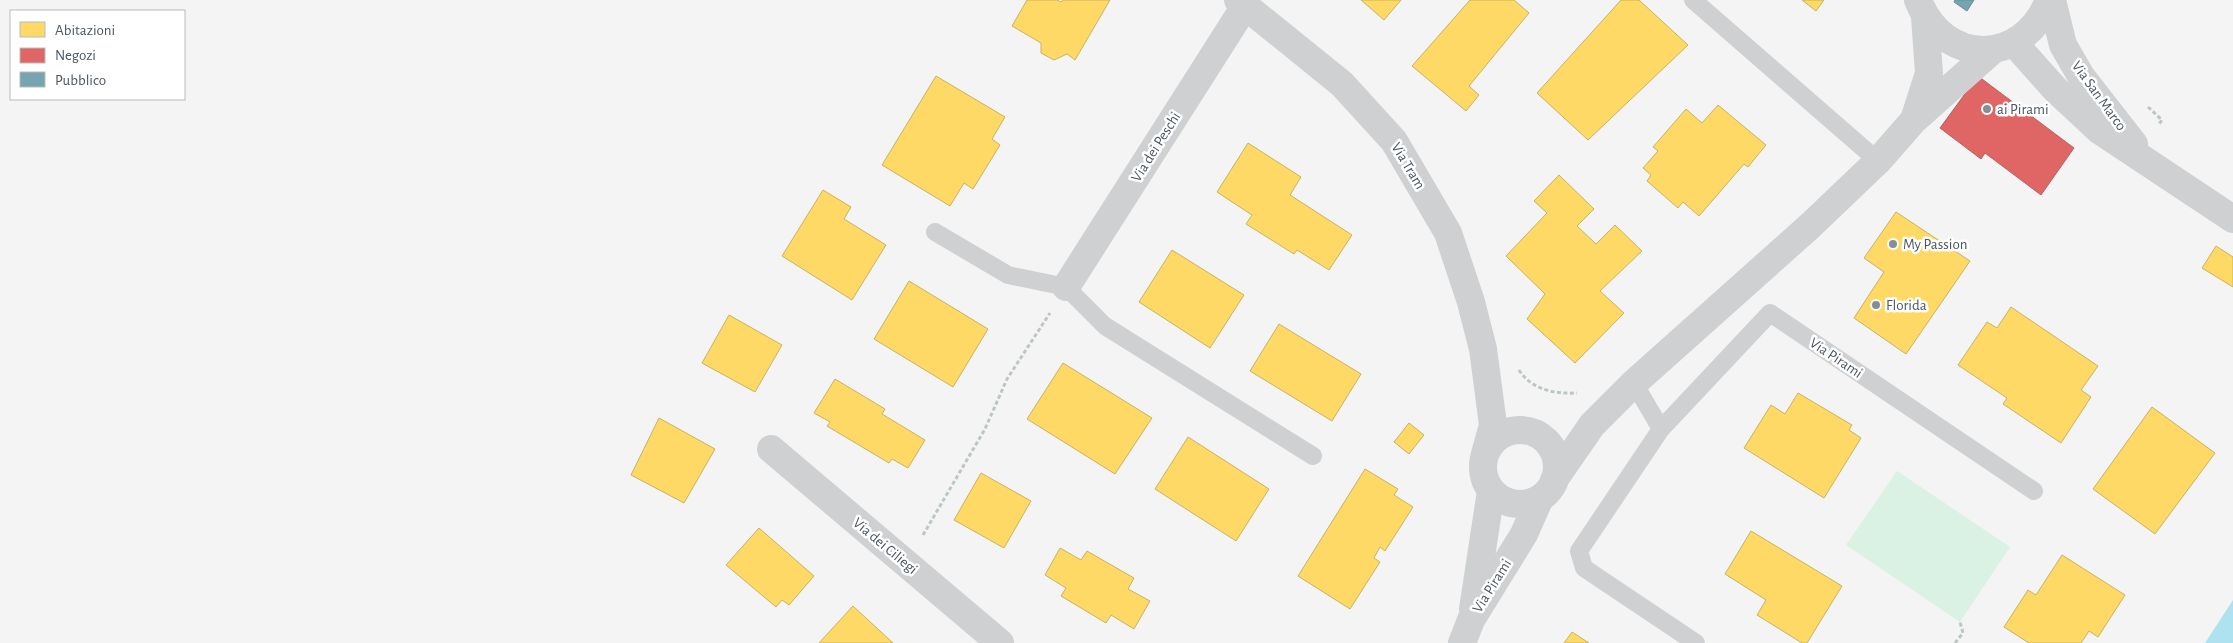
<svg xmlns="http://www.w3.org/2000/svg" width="2233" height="643" viewBox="0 0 2233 643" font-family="'Alegreya Sans',sans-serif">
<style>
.green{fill:#d9f2e3}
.water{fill:#aee2f0}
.homes{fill:#ffd966;stroke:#c9b264}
.shops{fill:#e06666;stroke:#b36164}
.public{fill:#76a5af;stroke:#698d98}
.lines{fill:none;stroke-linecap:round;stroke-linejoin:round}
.path{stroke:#bcc7c4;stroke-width:3;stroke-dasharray:4 2.5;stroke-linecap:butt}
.service{stroke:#ced0d2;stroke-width:18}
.minor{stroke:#ced0d2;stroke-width:28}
.tertiary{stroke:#ced0d2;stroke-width:28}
.poi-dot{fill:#868d94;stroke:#fff;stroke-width:2}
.labels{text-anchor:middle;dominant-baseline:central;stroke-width:5;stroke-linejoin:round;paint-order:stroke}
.street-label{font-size:15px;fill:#4a5661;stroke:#fff}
.poi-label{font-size:15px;fill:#4a5661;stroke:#fff;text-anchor:start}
</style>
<rect width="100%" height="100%" fill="#f4f4f4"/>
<path class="green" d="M1897 471 2010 547 1960 622 1846 545Z"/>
<path class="water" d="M2233 600V643H2205Z"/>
<path class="homes" d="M1027 0H1057L1061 2 1063 0H1110L1075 60 1067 54 1054 60 1041 53V43L1012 26Z
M1361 0H1401L1384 20Z
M1470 0H1514L1529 13 1469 86 1479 95 1466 111 1412 66Z
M1621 0H1639L1688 45 1588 140 1537 93Z
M1802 0H1824L1816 11Z
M936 76 1005 117 992 139 1000 145 973 189 964 183 950 206 882 165Z
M1718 105 1766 145 1748 167 1744 164 1699 216 1683 202 1678 208 1647 181 1651 175 1643 168 1658 151 1653 147 1686 109 1702 123Z
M1248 143 1301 177 1290 195 1352 235 1329 270 1297 250 1294 254 1246 224 1252 215 1217 192Z
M1559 175 1594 209 1577 226 1596 244 1615 225 1642 251 1600 291 1624 313 1575 363 1527 319 1545 294 1506 256 1547 213 1534 201Z
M823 190 851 207 844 219 886 245 852 300 782 256Z
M1896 212 1970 261 1906 354 1854 318 1884 272 1864 258Z
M2216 246 2233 257V287L2202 268Z
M1172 250 1244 295 1210 348 1139 302Z
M909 281 988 329 953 387 874 339Z
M2011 307 2098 366 2081 390 2091 397 2061 443 2003 404 2007 398 1958 365 1987 322 1997 328Z
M729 315 782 345 755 392 702 363Z
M1279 324 1361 374 1332 421 1250 371Z
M1063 363 1152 418 1115 474 1027 419Z
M835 379 885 409 882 414 925 440 908 468 892 459 889 463 827 426 830 422 814 413Z
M1798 393 1852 425 1849 430 1861 438 1824 498 1744 448 1771 405 1785 414Z
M2152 407 2215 453 2155 534 2093 489Z
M659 418 715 449 684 503 631 475Z
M1409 423 1424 435 1409 454 1394 442Z
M1188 437 1269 489 1236 541 1155 489Z
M1365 469 1398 489 1394 495 1413 507 1385 551 1380 547 1374 558 1380 562 1350 609 1298 576Z
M981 473 1031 501 1004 548 954 520Z
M759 528 814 576 789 605 782 600 776 607 726 565Z
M1751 531 1842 586 1807 643H1802L1757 615 1766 600 1725 574Z
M1060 548 1081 560 1087 551 1134 578 1128 589 1150 601 1134 629 1111 615 1106 623 1061 596 1066 588 1045 575Z
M2062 555 2125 595 2098 637 2089 631 2081 643H2029L2004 627 2028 590 2036 595Z
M853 606 893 643H819Z
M1572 632 1589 643H1564Z"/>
<path class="shops" d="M1978 76 2074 148 2041 195 1985 153 1981 159 1940 128Z"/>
<path class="public" d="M1955 0H1974L1967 11 1954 2Z"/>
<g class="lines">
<path class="path" d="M2148 107 2162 120 2159 124
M1519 370C1532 390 1554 394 1577 393
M923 535 985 429 1007 379 1050 313
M1955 643 1963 633 1960 622"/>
<path class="service" d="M1693 0 1878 161
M935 232 1008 275 1066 287 1105 326 1313 456
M1634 383 1661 429 1579 551 1584 568 1696 643
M1661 429 1770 313 2034 491"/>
<path class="minor" d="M1066 287 1245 6
M771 449 1000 643"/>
<path class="tertiary" d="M1238 0 1342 84 1394 141 1448 233 1471 302 1483 349 1493 425 1485 454
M1918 0C1944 67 2023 66 2049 0
M2052 0 2063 45 2081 76 2134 144
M2014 43 2055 89 2099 130 2233 219
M1914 120 1929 73 1925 17
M1483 467a37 37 0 1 1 74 0a37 37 0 1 1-74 0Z
M1554 480 1592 425 1634 383 1811 225 1878 161 1914 120 1994 49
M1473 609 1491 491
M1462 643 1471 620 1524 534 1540 498"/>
</g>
<g class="poi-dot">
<circle cx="1987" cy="109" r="5"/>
<circle cx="1893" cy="244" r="5"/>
<circle cx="1876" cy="305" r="5"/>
</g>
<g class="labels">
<g class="street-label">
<text transform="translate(2099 96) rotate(54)">Via San Marco</text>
<text transform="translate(1156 147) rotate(-58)">Via dei Peschi</text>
<text transform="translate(1408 166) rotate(59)">Via Tram</text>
<text transform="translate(1836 358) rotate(34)">Via Pirami</text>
<text transform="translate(885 546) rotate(40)">Via dei Ciliegi</text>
<text transform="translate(1492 586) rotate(-58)">Via Pirami</text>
</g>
<g class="poi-label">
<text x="1997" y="109">ai Pirami</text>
<text x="1903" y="244">My Passion</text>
<text x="1886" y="305">Florida</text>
</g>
</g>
<rect x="10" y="10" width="175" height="90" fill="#ffffff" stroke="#b7bbc0"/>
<rect x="20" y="22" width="25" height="15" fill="#ffd966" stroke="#b7bbc0"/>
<text x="55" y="35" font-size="15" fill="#4a5661">Abitazioni</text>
<rect x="20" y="48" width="25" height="15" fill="#e06666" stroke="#b7bbc0"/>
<text x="55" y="60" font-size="15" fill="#4a5661">Negozi</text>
<rect x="20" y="72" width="25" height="15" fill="#76a5af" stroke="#b7bbc0"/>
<text x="55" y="85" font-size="15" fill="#4a5661">Pubblico</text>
</svg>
